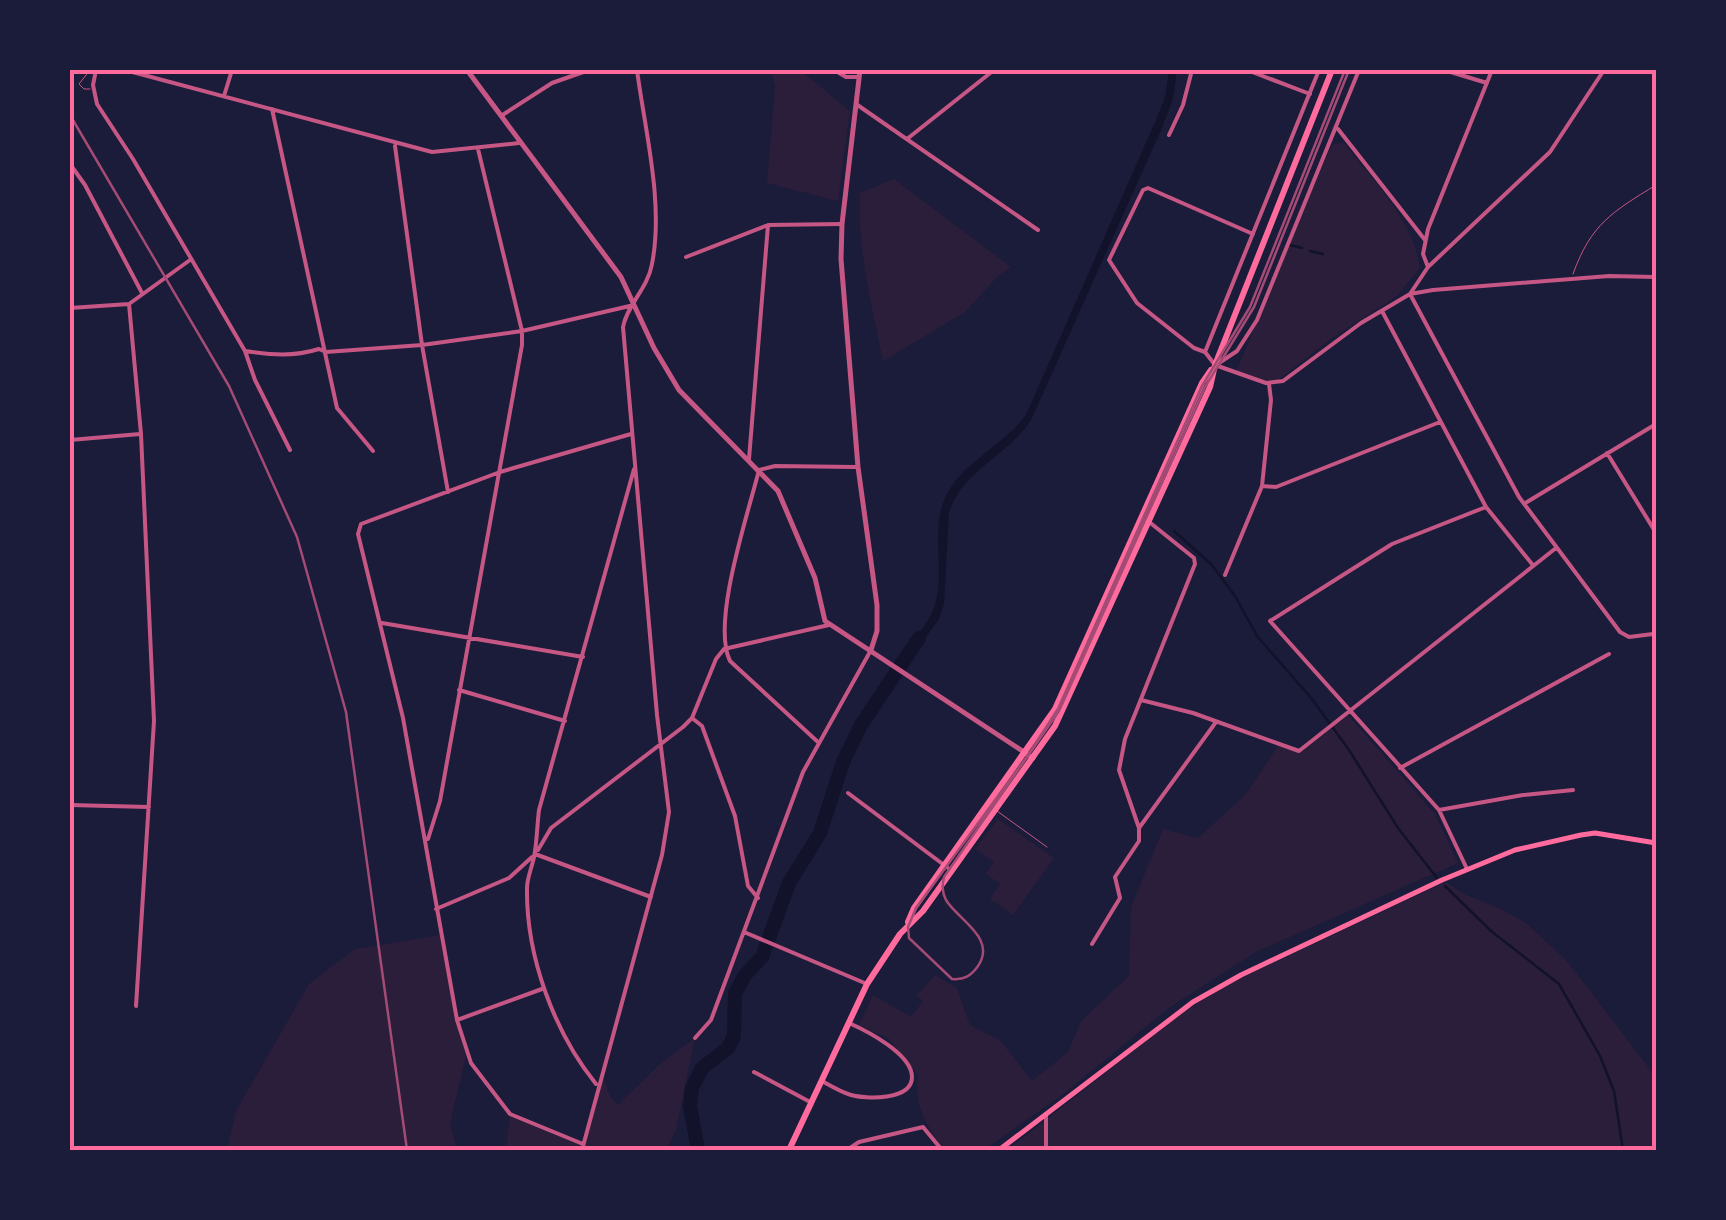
<svg xmlns="http://www.w3.org/2000/svg" width="1726" height="1220" viewBox="0 0 1726 1220" font-family="Inter,sans-serif">
<style>
.green{fill:#2a1e3b}
.water{fill:#12122b}
.lines{fill:none;stroke-linecap:round;stroke-linejoin:round}
.stream{stroke:#12122b;stroke-width:2.5}
.river{stroke:#12122b;stroke-width:14}
.service{stroke:#c65784;stroke-width:1}
.minor{stroke:#c65784;stroke-width:4}
.tertiary{stroke:#c65784;stroke-width:5}
.secondary{stroke:#ff6b9d;stroke-width:5}
.primary{stroke:#ff6b9d;stroke-width:6}
.tram{stroke:#a44b75;stroke-width:2.5}
.rail{stroke:#a44b75;stroke-width:2.5}
.neatline{fill:none;stroke:#ff6b9d;stroke-width:4}
</style>
<rect width="100%" height="100%" fill="#1b1b3a"/>
<path class="green" d="M771 70H800L850 111 838 201 767 183 775 87Z
M1344 143C1373 181 1413 219 1420 268L1397 296 1332 338 1278 380H1262L1236 372 1321 169 1333 144Z
M894 179 1011 267 999 275 965 312 883 361C872 305 857 251 860 193Z
M1348 715 1435 814 1458 863 1256 952 1170 1007 1062 1095 984 1150H945C926 1125 914 1107 918 1075L888 1038 859 1025 873 995 911 1017 923 1001 917 995 935 975 957 988 970 1025 1000 1040 1032 1081 1068 1052 1081 1021 1129 976 1131 907 1163 829 1198 838 1246 794 1279 744 1302 752Z
M998 819 1054 858 1013 915 990 899 1000 884 986 874 994 862 975 849Z
M1446 882 1464 894 1501 909 1526 923 1564 958 1581 979 1656 1077V1150H1007L1185 1011 1234 981Z
M441 935 457 1020 468 1048 450 1123 457 1150H227L236 1111 309 984 355 949Z
M695 1038 676 1130 666 1150H506L510 1114 583 1144 601 1071 610 1096 618 1105 660 1064Z"/>
<path class="water" d="M1169 70H1177L1173 99 1161 130 1031 420C1008 456 963 470 949 512L944 604 939 619 912 656 905 651C914 639 925 627 932 613 948 578 929 533 945 498 960 463 1004 446 1026 415L1156 120 1165 97Z"/>
<g class="lines">
<path class="stream" d="M1290 245 1302 248
M1310 251 1323 254
M1174 531 1211 564 1235 596 1257 636 1312 699 1349 750 1398 828 1437 878
M1445 886 1491 931 1559 984 1600 1056 1614 1091 1623 1150"/>
<path class="river" d="M698 1150 690 1106 692 1088 702 1068 728 1048 734 1036 735 993 745 975 762 957 789 883 820 833 843 762 861 725 919 638"/>
<path class="service" d="M90 70 79 84 84 89H90
M1573 274C1591 224 1612 212 1656 185
M997 811 1047 847"/>
<path class="minor" d="M96 70 93 85 97 104 133 159 245 351 255 380 290 450
M125 70 432 152 519 143
M834 70 846 77H859
M1247 70 1310 94
M1444 70 1487 83
M224 96 232 70
M856 104 1038 230
M272 109 337 408 373 451
M501 116 552 83 589 70
M1338 129 1425 240
M1169 135 1183 105 1192 70
M907 139 994 70
M395 146 422 345 448 492
M70 164 85 185 142 293
M686 257 768 225 842 224
M1428 267 1423 254 1428 229 1492 70
M1410 294 1519 497 1620 632 1629 637 1653 634
M1410 294 1428 267 1550 152 1604 70
M129 304 190 260
M70 308 129 304 141 434 154 721 136 1006
M1382 311 1486 507 1532 564
M245 351C272 355 293 357 319 349L326 352 422 345 522 331 634 305
M1205 352 1319 70
M1219 363 1237 351 1257 320 1359 70
M1215 365 1266 383 1283 381 1361 323 1410 294 1433 290 1609 276 1656 277
M1215 365 1205 352 1194 348 1137 303 1109 260 1143 190 1148 188 1253 234
M70 440 140 434
M1607 453 1656 533
M749 459 768 225
M1262 486 1276 487 1440 422
M1527 502 1656 424
M1225 575 1262 486 1271 400 1269 384
M382 623 583 657
M459 690 565 721
M1141 700 1193 713 1299 751 1556 548
M692 718 702 726 735 816 748 886 758 898
M819 743 730 661C711 623 748 514 759 470L775 466 856 467
M1400 768 1609 654
M848 793 952 871
M70 805 149 807
M1439 810 1523 795 1573 790
M1139 828 1119 770 1125 739 1195 564 1194 558 1148 521
M428 839 440 801 522 345V331L478 149
M538 850 551 828 683 727 692 718 716 659 724 649 829 625
M535 854 651 897
M1467 869 1439 810 1270 621 1392 544 1486 507
M436 909 509 878 532 857
M744 932 867 984
M1092 944 1120 898 1115 877 1139 841V828L1216 722
M457 1020 542 989
M695 1038 711 1020 803 772 871 650
M754 1072 812 1103
M822 1081C831 1086 841 1092 851 1095 865 1099 912 1101 912 1077 912 1054 867 1031 849 1023
M596 1084C554 1032 526 956 527 888 527 878 532 867 534 857 537 842 537 826 539 810L634 469
M583 1144 510 1114 471 1063 457 1020 403 718 358 534 361 524 500 472 631 434
M582 1150 662 855 669 812 657 715 623 327C627 305 648 288 652 264 664 203 645 131 637 70
M847 1150 859 1142 923 1127 942 1150
M1046 1150V1116"/>
<path class="tertiary" d="M467 70 621 277 654 348 679 390 778 491 815 578 825 621 1033 758
M860 70 842 224 841 259 858 467 877 605V631L871 650"/>
<path class="secondary" d="M999 1150 1193 1002 1241 975 1442 880 1515 850 1581 835 1595 833 1656 843"/>
<path class="primary" d="M908 922 914 908 1055 709 1202 383 1211 370
M789 1150 867 984 900 934 923 911 1055 726 1210 387 1215 365 1332 70"/>
<path class="tram" d="M1345 70 1250 307 1202 386 1058 709 1028 755 916 908 908 927 909 938 952 979C964 980 971 976 978 966 997 938 958 920 946 900 942 892 942 886 944 877L1059 711 1205 387 1254 307 1349 70"/>
<path class="rail" d="M70 115 229 386 297 537 346 712 407 1150"/>
</g>
<rect width="1726" height="1220" fill="none" stroke="#1b1b3a" stroke-width="145"/>
<rect x="72" y="72" width="1582" height="1076" class="neatline"/>
</svg>
